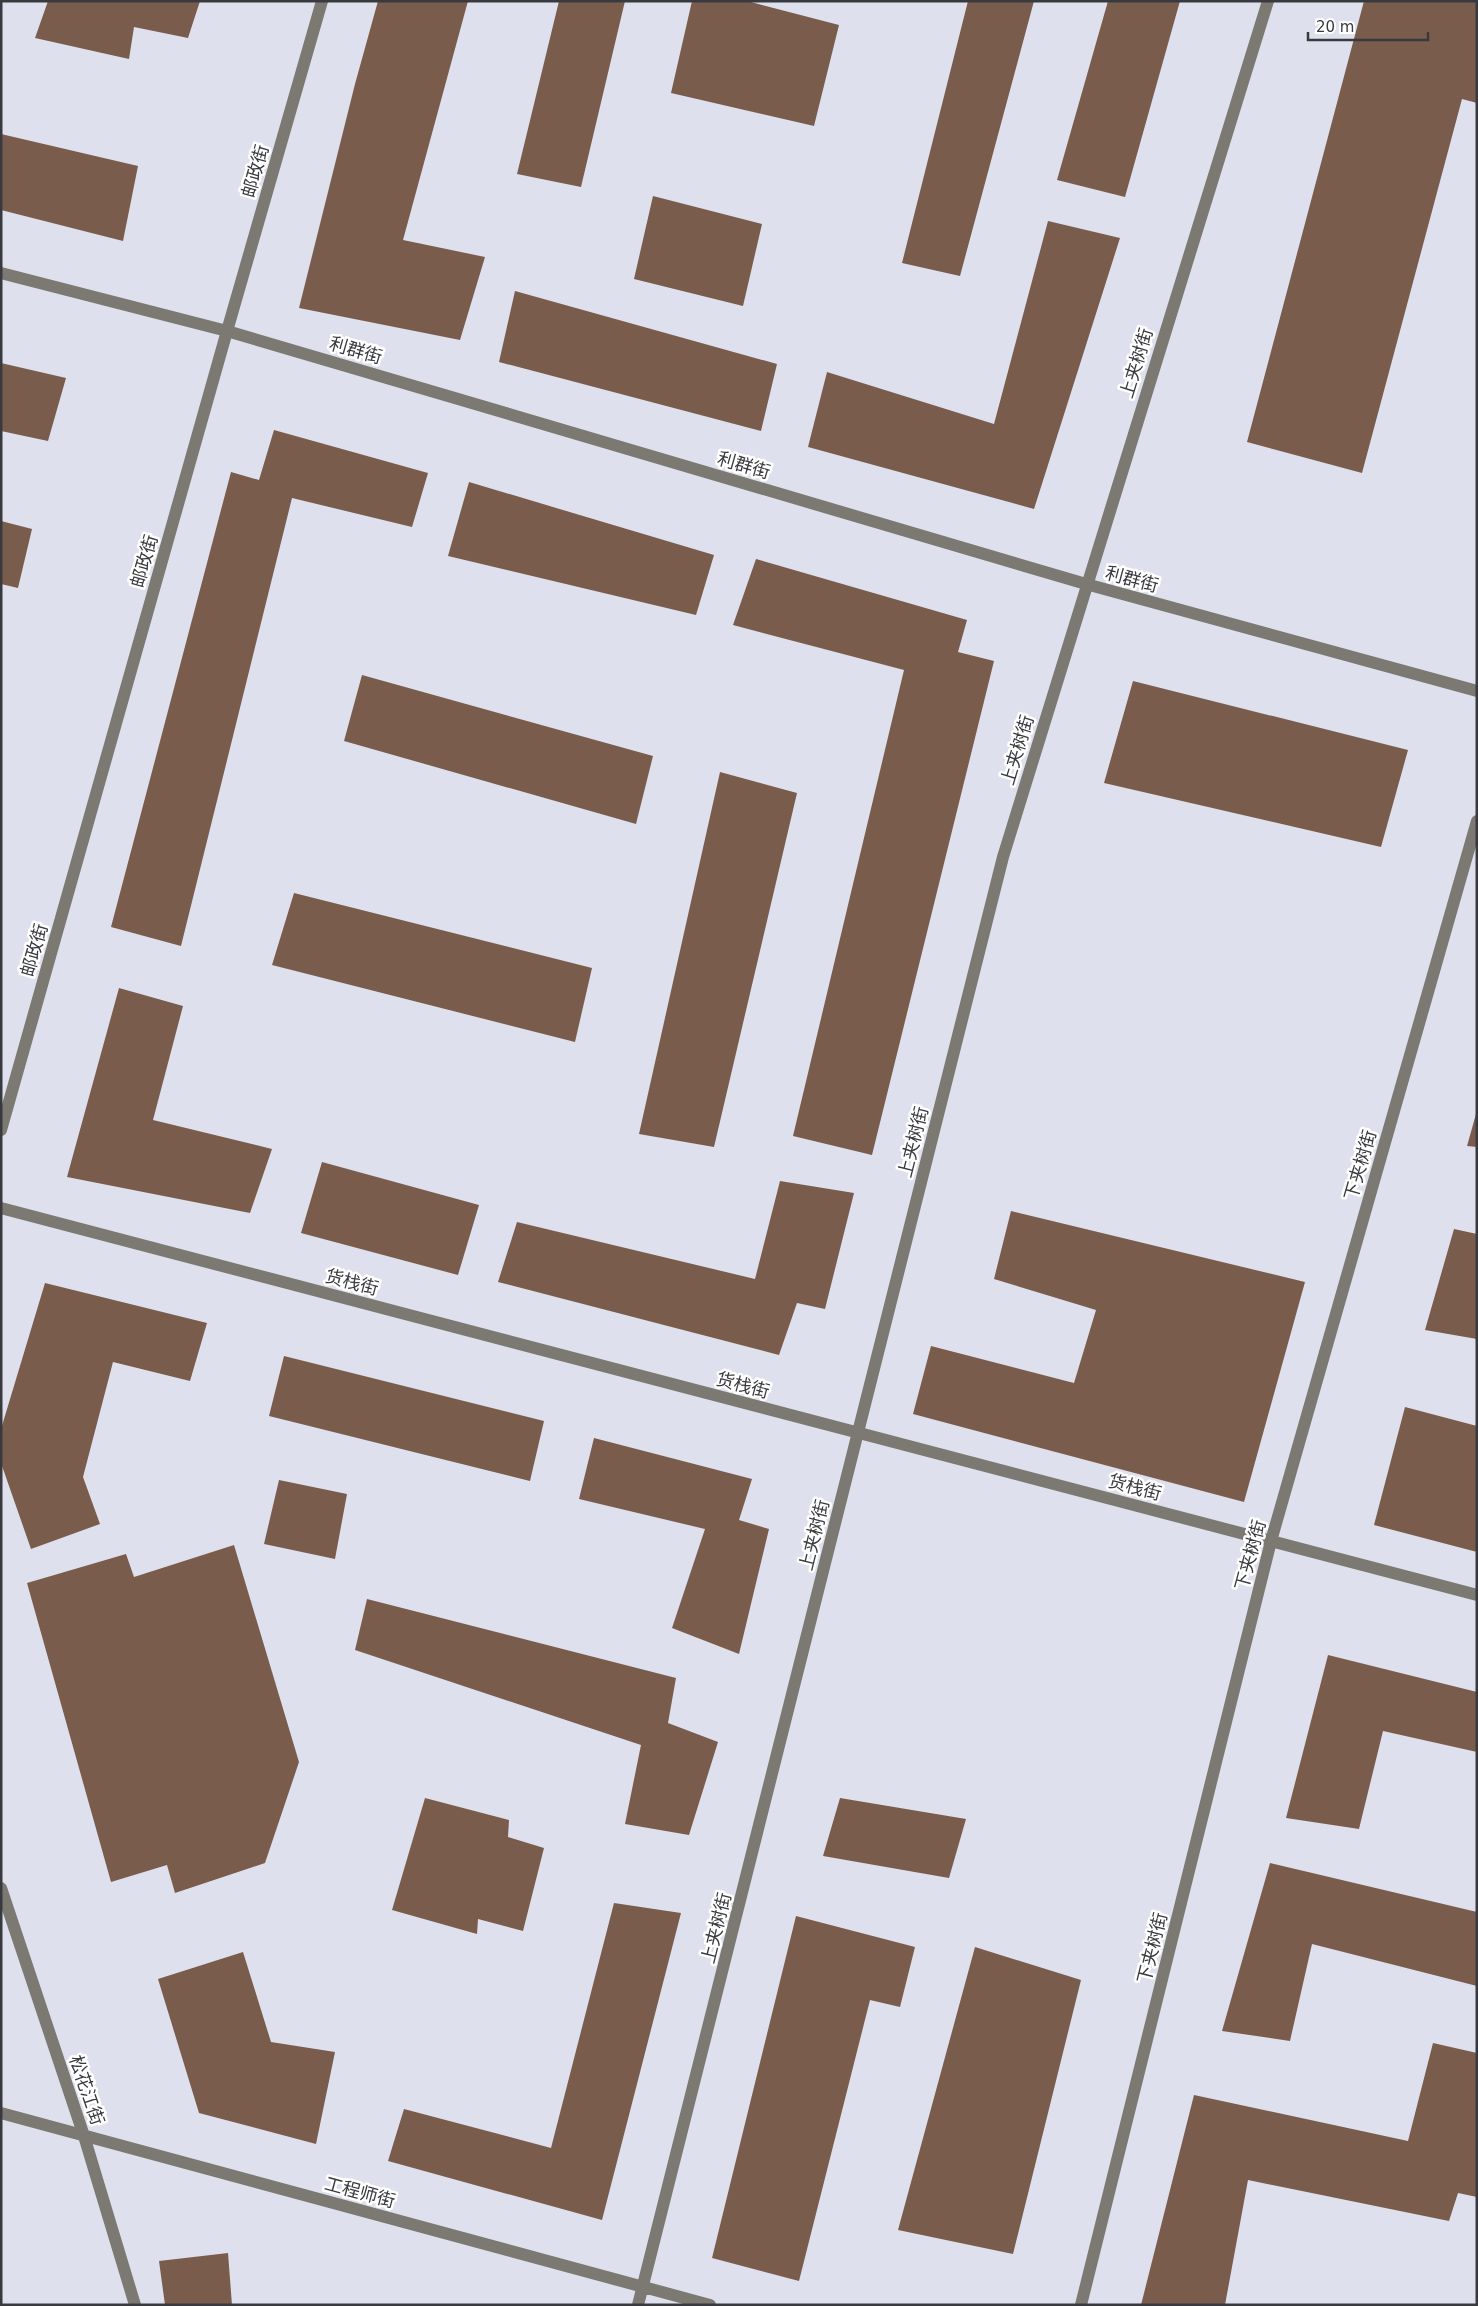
<svg xmlns="http://www.w3.org/2000/svg" width="1478" height="2306" viewBox="0 0 1478 2306" font-family="'DejaVu Sans','Noto Sans SC',sans-serif">
<style>
.building{fill:#7a5c4c}
.lines{fill:none;stroke-linecap:round;stroke-linejoin:round}
.secondary{stroke:#7c7972;stroke-width:12}
.labels{text-anchor:middle;dominant-baseline:central;stroke-width:5;stroke-linejoin:round;paint-order:stroke}
.street-label{font-size:18px;fill:#393a3f;stroke:#fff}
</style>
<rect width="100%" height="100%" fill="#dee1ed"/>
<path class="building" d="M48 1H200L188 38 134 27 129 59 35 38Z
M378 1H468L403 240 485 257 460 340 299 308 355 84Z
M559 1H625L581 187 517 174Z
M692 1H747L839 25 814 126 671 93Z
M968 1H1034L960 276 902 263Z
M1108 1H1180L1125 197 1057 180Z
M1364 1H1477V103L1462 99 1362 473 1247 442Z
M1 134 138 166 123 241 1 210Z
M653 196 762 224 743 306 634 279Z
M1048 221 1120 238 1034 509 808 447 827 372 994 424Z
M515 291 777 364 761 431 499 362Z
M1 363 66 378 48 441 1 431Z
M274 430 428 473 412 527 292 498 181 946 111 927 231 472 259 480Z
M469 482 714 555 696 615 448 556Z
M1 521 32 529 18 588 1 584Z
M756 559 967 620 958 652 994 661 872 1155 793 1136 904 670 733 625Z
M362 675 653 756 636 824 344 741Z
M1133 681 1408 750 1381 847 1104 783Z
M720 772 797 793 714 1147 639 1134Z
M294 893 592 968 575 1042 272 965Z
M119 988 183 1006 153 1120 272 1149 250 1213 67 1177Z
M1476 1114H1477V1147L1467 1146Z
M322 1162 479 1205 458 1275 301 1233Z
M780 1181 854 1193 825 1309 797 1303 779 1355 498 1282 517 1222 755 1279Z
M1011 1211 1305 1282 1244 1502 913 1414 931 1346 1074 1383 1096 1310 994 1279Z
M1454 1229 1477 1234V1339L1425 1330Z
M45 1283 207 1323 190 1381 113 1362 83 1477 100 1524 31 1549 1 1463V1429Z
M284 1356 544 1421 530 1481 269 1416Z
M1405 1407 1477 1426V1552L1374 1525Z
M594 1438 752 1479 739 1520 769 1529 739 1654 672 1628 705 1529 579 1499Z
M279 1480 347 1494 335 1559 264 1544Z
M234 1545 299 1762 265 1863 175 1893 167 1865 111 1882 27 1583 126 1554 134 1577Z
M367 1599 676 1678 668 1723 718 1742 689 1835 625 1824 641 1745 355 1650Z
M1328 1655 1477 1692V1752L1383 1731 1359 1829 1286 1818Z
M425 1798 509 1820 508 1837 544 1848 523 1931 478 1919 477 1934 392 1910Z
M840 1798 966 1819 949 1878 823 1856Z
M1270 1863 1477 1912V1986L1312 1944 1290 2041 1222 2031Z
M614 1903 681 1913 602 2220 388 2161 404 2109 551 2148Z
M796 1916 915 1947 900 2007 870 2000 799 2281 712 2258Z
M975 1947 1081 1980 1013 2254 898 2230Z
M243 1952 271 2042 335 2052 316 2144 199 2113 158 1979Z
M1433 2043 1477 2053V2197L1458 2193 1449 2221 1248 2180 1225 2305H1141L1194 2095 1408 2141Z
M228 2253 232 2305H165L159 2261Z"/>
<g class="lines">
<path class="secondary" d="M1 273 227 331 1086 584 1477 691
M1 1130 227 331 322 1
M1 1208 1477 1595
M1 1888 84 2136 135 2305
M1 2113 710 2305
M638 2305 1003 857 1268 1
M1081 2305 1271 1541 1477 821"/>
</g>
<g class="labels">
<g class="street-label">
<text transform="translate(255 171) rotate(-74)">邮政街</text>
<text transform="translate(356 350) rotate(16)">利群街</text>
<text transform="translate(1136 363) rotate(-73)">上夹树街</text>
<text transform="translate(744 465) rotate(16)">利群街</text>
<text transform="translate(144 561) rotate(-74)">邮政街</text>
<text transform="translate(1132 579) rotate(15)">利群街</text>
<text transform="translate(1017 750) rotate(-73)">上夹树街</text>
<text transform="translate(34 950) rotate(-74)">邮政街</text>
<text transform="translate(913 1142) rotate(-76)">上夹树街</text>
<text transform="translate(1360 1165) rotate(-74)">下夹树街</text>
<text transform="translate(352 1282) rotate(15)">货栈街</text>
<text transform="translate(743 1385) rotate(15)">货栈街</text>
<text transform="translate(1135 1487) rotate(15)">货栈街</text>
<text transform="translate(814 1535) rotate(-76)">上夹树街</text>
<text transform="translate(1250 1555) rotate(-75)">下夹树街</text>
<text transform="translate(716 1928) rotate(-76)">上夹树街</text>
<text transform="translate(1152 1948) rotate(-76)">下夹树街</text>
<text transform="translate(87 2090) rotate(71)">松花江街</text>
<text transform="translate(360 2192) rotate(15)">工程师街</text>
</g>
</g>
<rect width="1478" height="2306" fill="none" stroke="#393a3f" stroke-width="5"/>
<path d="M1308 32v8h120v-8" fill="none" stroke="#393a3f" stroke-width="2.5"/>
<text x="1316" y="32" font-size="15" fill="#393a3f" stroke="#ffffff" stroke-width="4" paint-order="stroke">20 m</text>
</svg>
